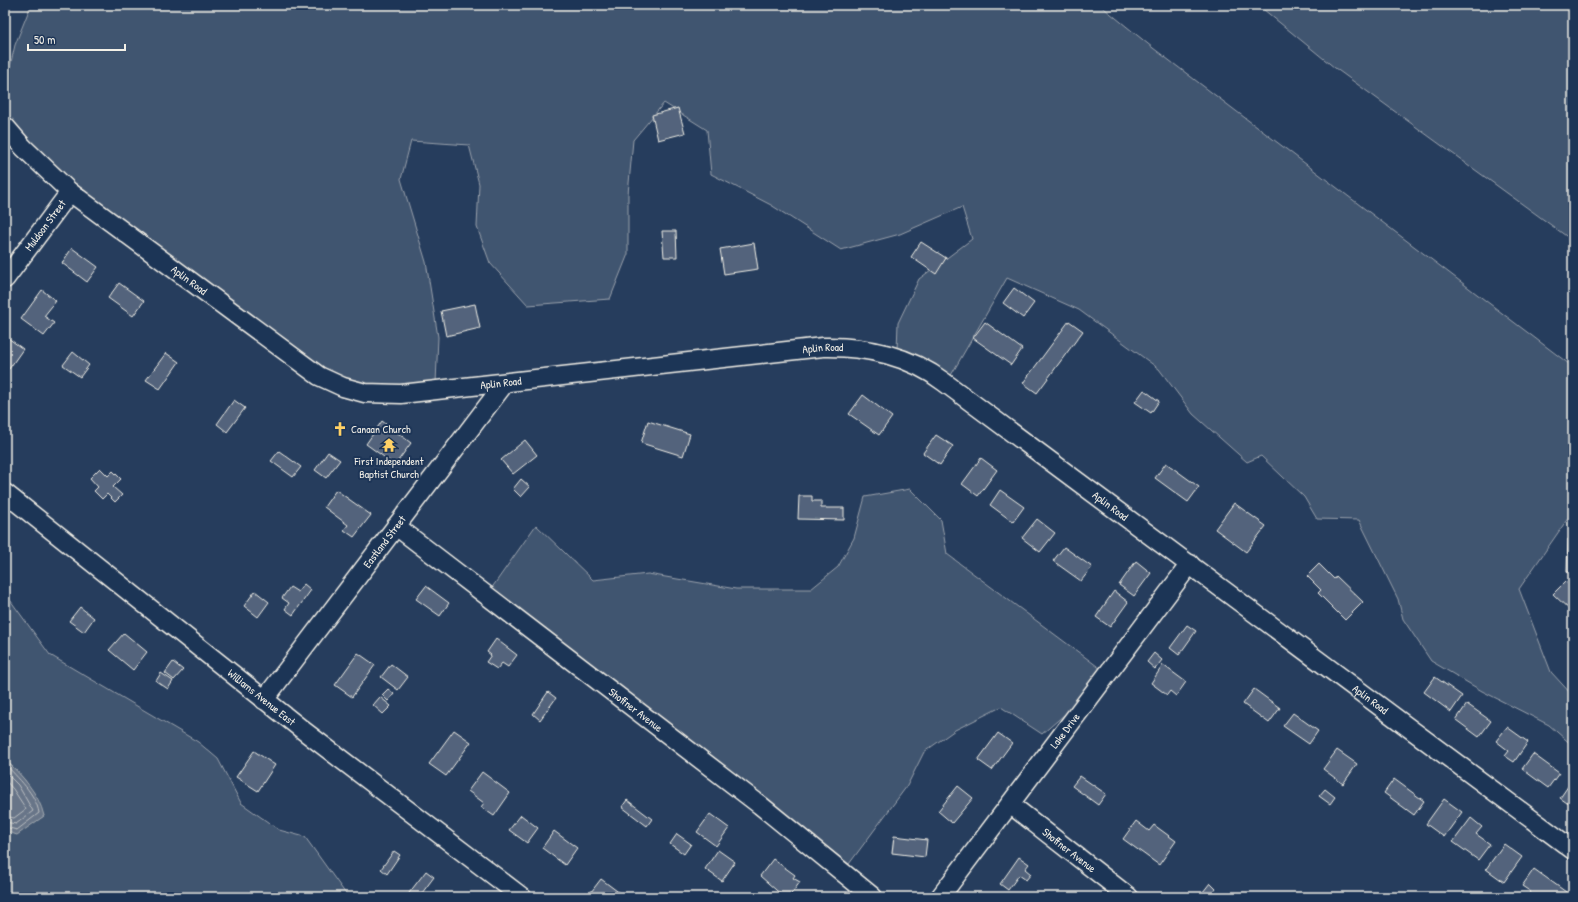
<svg xmlns="http://www.w3.org/2000/svg" width="1578" height="902" viewBox="0 0 1578 902" font-family="'Patrick Hand',sans-serif">
<style>
.green{fill:#40546f;stroke:#9aa2ac}
.water{fill:#677588;stroke:#9fa7ae}
.lines{fill:none;stroke-linecap:round;stroke-linejoin:round}
.shore{stroke:#bcbfc2;stroke-width:1}
.building{fill:#52647b;stroke:#f4f1e8}
.minor-casing{stroke:#f4f1e8;stroke-width:21}
.minor{stroke:#1d3557;stroke-width:18}
.labels{text-anchor:middle;dominant-baseline:central;stroke-width:4;stroke-linejoin:round;paint-order:stroke}
.street-label{font-size:11px;fill:#f4f1e8;stroke:#1d3557}
.poi-label{font-size:11px;fill:#f4f1e8;stroke:#1d3557;text-anchor:start}
</style>
<rect width="100%" height="100%" fill="#263d5d"/>
<filter id="ink" filterUnits="userSpaceOnUse"><feTurbulence type="fractalNoise" baseFrequency=".025" numOctaves="2"/><feDisplacementMap in="SourceGraphic" scale="8" xChannelSelector="R" yChannelSelector="G"/><feConvolveMatrix kernelMatrix="1 2 1 2 8 2 1 2 1" color-interpolation-filters="sRGB"/></filter>
<g filter="url(#ink)">
<path class="green" d="M31 5H1100L1153 48 1573 367V511L1519 589 1551 672 1573 696V746L1549 725 1482 691 1431 661 1403 619 1398 599 1359 520 1317 519 1304 497 1261 456 1247 462 1193 414 1159 369 1079 310 1007 278 950 377 897 350 898 323 919 279 972 239 962 207 900 234 841 250 771 205 711 174 707 130 664 103 633 140 628 194V254L610 299 528 305 490 263 477 227 479 184 469 145 411 141 401 179 426 262 438 337 436 383C389 389 367 390 323 370L122 222 54 168 11 122 5 114V76L9 71 15 45Z
M1258 5H1573V241L1335 68Z
M910 489 941 520 947 554 1101 669 1079 702 1042 734 1001 707 955 730 924 752 907 786 849 864 491 589 536 525 593 580 648 574 736 589H811L838 567 854 538 865 497Z
M5 593 50 655 198 742 218 759 241 803 279 830 305 837 348 897H5V871L7 864 5 858V831L17 834 44 816 25 780 5 759Z"/>
<path class="water" d="M5 759C21 775 39 793 44 816L17 835 5 831Z"/>
<g class="lines">
<path class="shore" d="M5 764C18 778 36 794 39 813L17 830 5 827
M5 772 18 785 33 811 16 824 5 822
M5 780 13 789 26 809 14 818 5 816"/>
</g>
<path class="building" d="M678 108 685 133 658 140 652 115Z
M662 231H676L677 257H664Z
M921 242 946 258 936 274 911 257Z
M754 243 758 269 724 274 720 249Z
M72 248 98 267 87 282 62 263Z
M119 283 144 301 133 316 108 298Z
M1014 288 1034 303 1023 318 1003 303Z
M42 290 56 301 44 316 54 323 44 336 21 319Z
M475 304 480 328 446 336 441 311Z
M1069 321 1083 331 1037 393 1023 383Z
M985 322 1022 349 1011 365 973 338Z
M8 338 23 349 9 369 5 366V343Z
M73 352 89 365 80 377 63 365Z
M166 353 179 362 160 389 146 380Z
M1144 390 1159 401 1151 413 1135 402Z
M863 395 892 417 879 435 849 414Z
M234 400 245 408 227 432 217 424Z
M382 421 411 443 395 465 366 444Z
M648 421 690 434 683 456 641 443Z
M936 435 953 446 940 465 923 453Z
M525 440 537 455 513 474 501 460Z
M279 451 301 467 293 477 271 461Z
M328 452 340 460 326 478 315 470Z
M981 458 997 470 978 496 962 484Z
M1166 463 1199 487 1188 502 1155 478Z
M100 468 108 476 113 471 121 479 113 487 122 495 115 502 107 494 102 499 94 491 98 487 90 478Z
M521 479 530 487 521 497 513 489Z
M336 490 371 515 354 537 344 530 348 525 324 507Z
M1000 490 1024 507 1013 522 990 505Z
M799 496H812V501H821V508H844V520L798 519Z
M1234 503 1266 526 1246 552 1215 529Z
M1037 519 1055 533 1040 552 1022 538Z
M1568 539 1573 540V572H1567Z
M1064 547 1092 567 1081 581 1053 561Z
M1136 561 1151 573 1134 596 1119 585Z
M1319 564 1334 579 1336 576 1363 602 1345 620 1318 593 1321 590 1307 576Z
M1566 581 1573 587V613L1553 594Z
M304 584 311 590 293 615 285 609 289 603 282 598 290 587 298 592Z
M426 586 449 603 440 616 416 599Z
M255 591 269 602 258 617 244 606Z
M1114 591 1128 602 1110 627 1096 617Z
M80 607 94 618 84 632 69 621Z
M1187 625 1196 631 1179 655 1170 648Z
M124 633 147 652 133 670 109 650Z
M496 639 517 655 508 667 502 663 497 669 486 662 491 655 487 652Z
M358 653 375 665 352 697 335 685Z
M1154 653 1162 660 1155 669 1147 662Z
M173 662 183 670 174 680 165 673Z
M391 664 408 677 398 690 381 677Z
M1163 665 1186 682 1176 696 1170 691 1167 695 1151 683Z
M161 673 173 681 168 689 156 681Z
M1435 677 1462 696 1451 712 1424 692Z
M388 689 394 694 388 701 382 695Z
M1254 689 1280 708 1269 723 1243 704Z
M548 692 556 698 540 720 533 714Z
M380 697 391 706 383 714 373 705Z
M1467 704 1491 721 1479 737 1456 720Z
M1293 713 1318 731 1309 744 1283 726Z
M1507 727 1528 742 1514 762 1505 756 1509 751 1496 741Z
M454 730 471 742 446 776 429 764Z
M998 733 1012 743 992 770 978 760Z
M1337 750 1357 764 1343 784 1323 769Z
M254 751 275 765 258 791 236 777Z
M1533 754 1559 773 1548 788 1522 769Z
M482 772 510 793 494 816 481 807 484 803 468 791Z
M1080 776 1106 794 1098 805 1072 786Z
M1394 779 1424 801 1414 815 1384 793Z
M1573 779V798L1571 797 1567 803 1560 798Z
M958 786 973 798 952 823 938 811Z
M1325 789 1335 797 1330 804 1319 796Z
M1444 799 1462 812 1444 837 1426 824Z
M627 800 652 819 647 826 622 807Z
M710 814 729 828 716 846 697 832Z
M521 815 538 828 527 843 509 830Z
M1471 818 1482 827 1476 834 1490 844 1478 860 1453 842Z
M1136 821 1149 831 1154 825 1176 841 1159 865 1123 839Z
M554 831 577 848 565 865 542 848Z
M677 834 691 844 684 854 670 844Z
M894 836 927 840 925 857 892 853Z
M1504 844 1522 857 1504 882 1486 869Z
M718 850 735 862 722 881 705 869Z
M394 851 400 855 387 874 381 869Z
M1019 857 1029 864 1025 869 1031 874 1026 880 1019 875 1008 890 1000 884Z
M773 859 795 875 793 878 800 882 789 897H784L760 876Z
M1534 869 1573 897H1528L1531 892 1522 886Z
M426 871 434 877 419 897H406Z
M601 879 625 897H598L591 892Z
M1210 883 1216 889 1209 897H1199Z"/>
<g class="lines">
<defs>
<g id="minor">
<path id="s1" d="M5 126 23 147 70 192 319 376 343 387 365 393 401 394 823 347C866 346 910 356 944 382L1573 850"/>
<path id="s2" d="M5 279 70 192"/>
<path id="s3" d="M5 493 304 731 522 897"/>
<path id="s4" d="M396 526 760 805 873 897"/>
<path id="s5" d="M264 700 505 383"/>
<path id="s6" d="M1010 804 1129 897"/>
<path id="s7" d="M940 897 1190 564"/>
</g>
</defs>
<use href="#minor" class="minor-casing"/>
<use href="#minor" class="minor"/>
</g>
</g>
<defs>
<symbol id="church-bare" viewBox="-9 -9 18 18"><path d="M-1.2-6h2.4v3.5h3.3v2.4h-3.3V6h-2.4V-.1h-3.3v-2.4h3.3Z" fill="#ffd166" stroke="#1d3557" stroke-width="2.5" paint-order="stroke"/></symbol>
<symbol id="temple-bare" viewBox="-9 -9 18 18"><path d="M0-6L5-2H3V0L6.5 2.5H4V6H1.5V3h-3V6H-4V2.5H-6.5L-3 0V-2H-5Z" fill="#ffd166" stroke="#1d3557" stroke-width="2.5" paint-order="stroke"/></symbol>
</defs>
<g fill-rule="evenodd">
<use href="#church-bare" x="330" y="419" width="20" height="20"/>
<use href="#temple-bare" x="379" y="435" width="20" height="20"/>
</g>
<g class="labels">
<g class="street-label">
<text stroke="none"><textPath href="#s2" startOffset="67">Muldoon Street</textPath></text>
<text stroke="none"><textPath href="#s1" startOffset="241">Aplin Road</textPath></text>
<text stroke="none"><textPath href="#s1" startOffset="912">Aplin Road</textPath></text>
<text stroke="none"><textPath href="#s1" startOffset="588">Aplin Road</textPath></text>
<text stroke="none"><textPath href="#s1" startOffset="1248">Aplin Road</textPath></text>
<text stroke="none"><textPath href="#s5" startOffset="199">Eastland Street</textPath></text>
<text stroke="none"><textPath href="#s3" startOffset="328">Williams Avenue East</textPath></text>
<text stroke="none"><textPath href="#s1" startOffset="1572">Aplin Road</textPath></text>
<text stroke="none"><textPath href="#s4" startOffset="302">Shoffner Avenue</textPath></text>
<text stroke="none"><textPath href="#s7" startOffset="208">Lake Drive</textPath></text>
<text stroke="none"><textPath href="#s6" startOffset="75">Shoffner Avenue</textPath></text>
</g>
<g class="poi-label">
<text x="351" y="429">Canaan Church</text>
<text x="389" y="461" text-anchor="middle">First Independent<tspan x="389" dy="13">Baptist Church</tspan></text>
</g>
</g>
<rect width="1578" height="902" fill="none" stroke="#1d3557" stroke-width="20"/>
<rect x="10" y="10" width="1558" height="882" fill="none" stroke="#f4f1e8" stroke-width="1.5" filter="url(#ink)"/>
<path d="M28 44v6h97v-6" fill="none" stroke="#f4f1e8" stroke-width="2"/>
<text x="34" y="44" font-size="12" fill="#f4f1e8" stroke="#1d3557" stroke-width="3" paint-order="stroke">50 m</text>
</svg>
